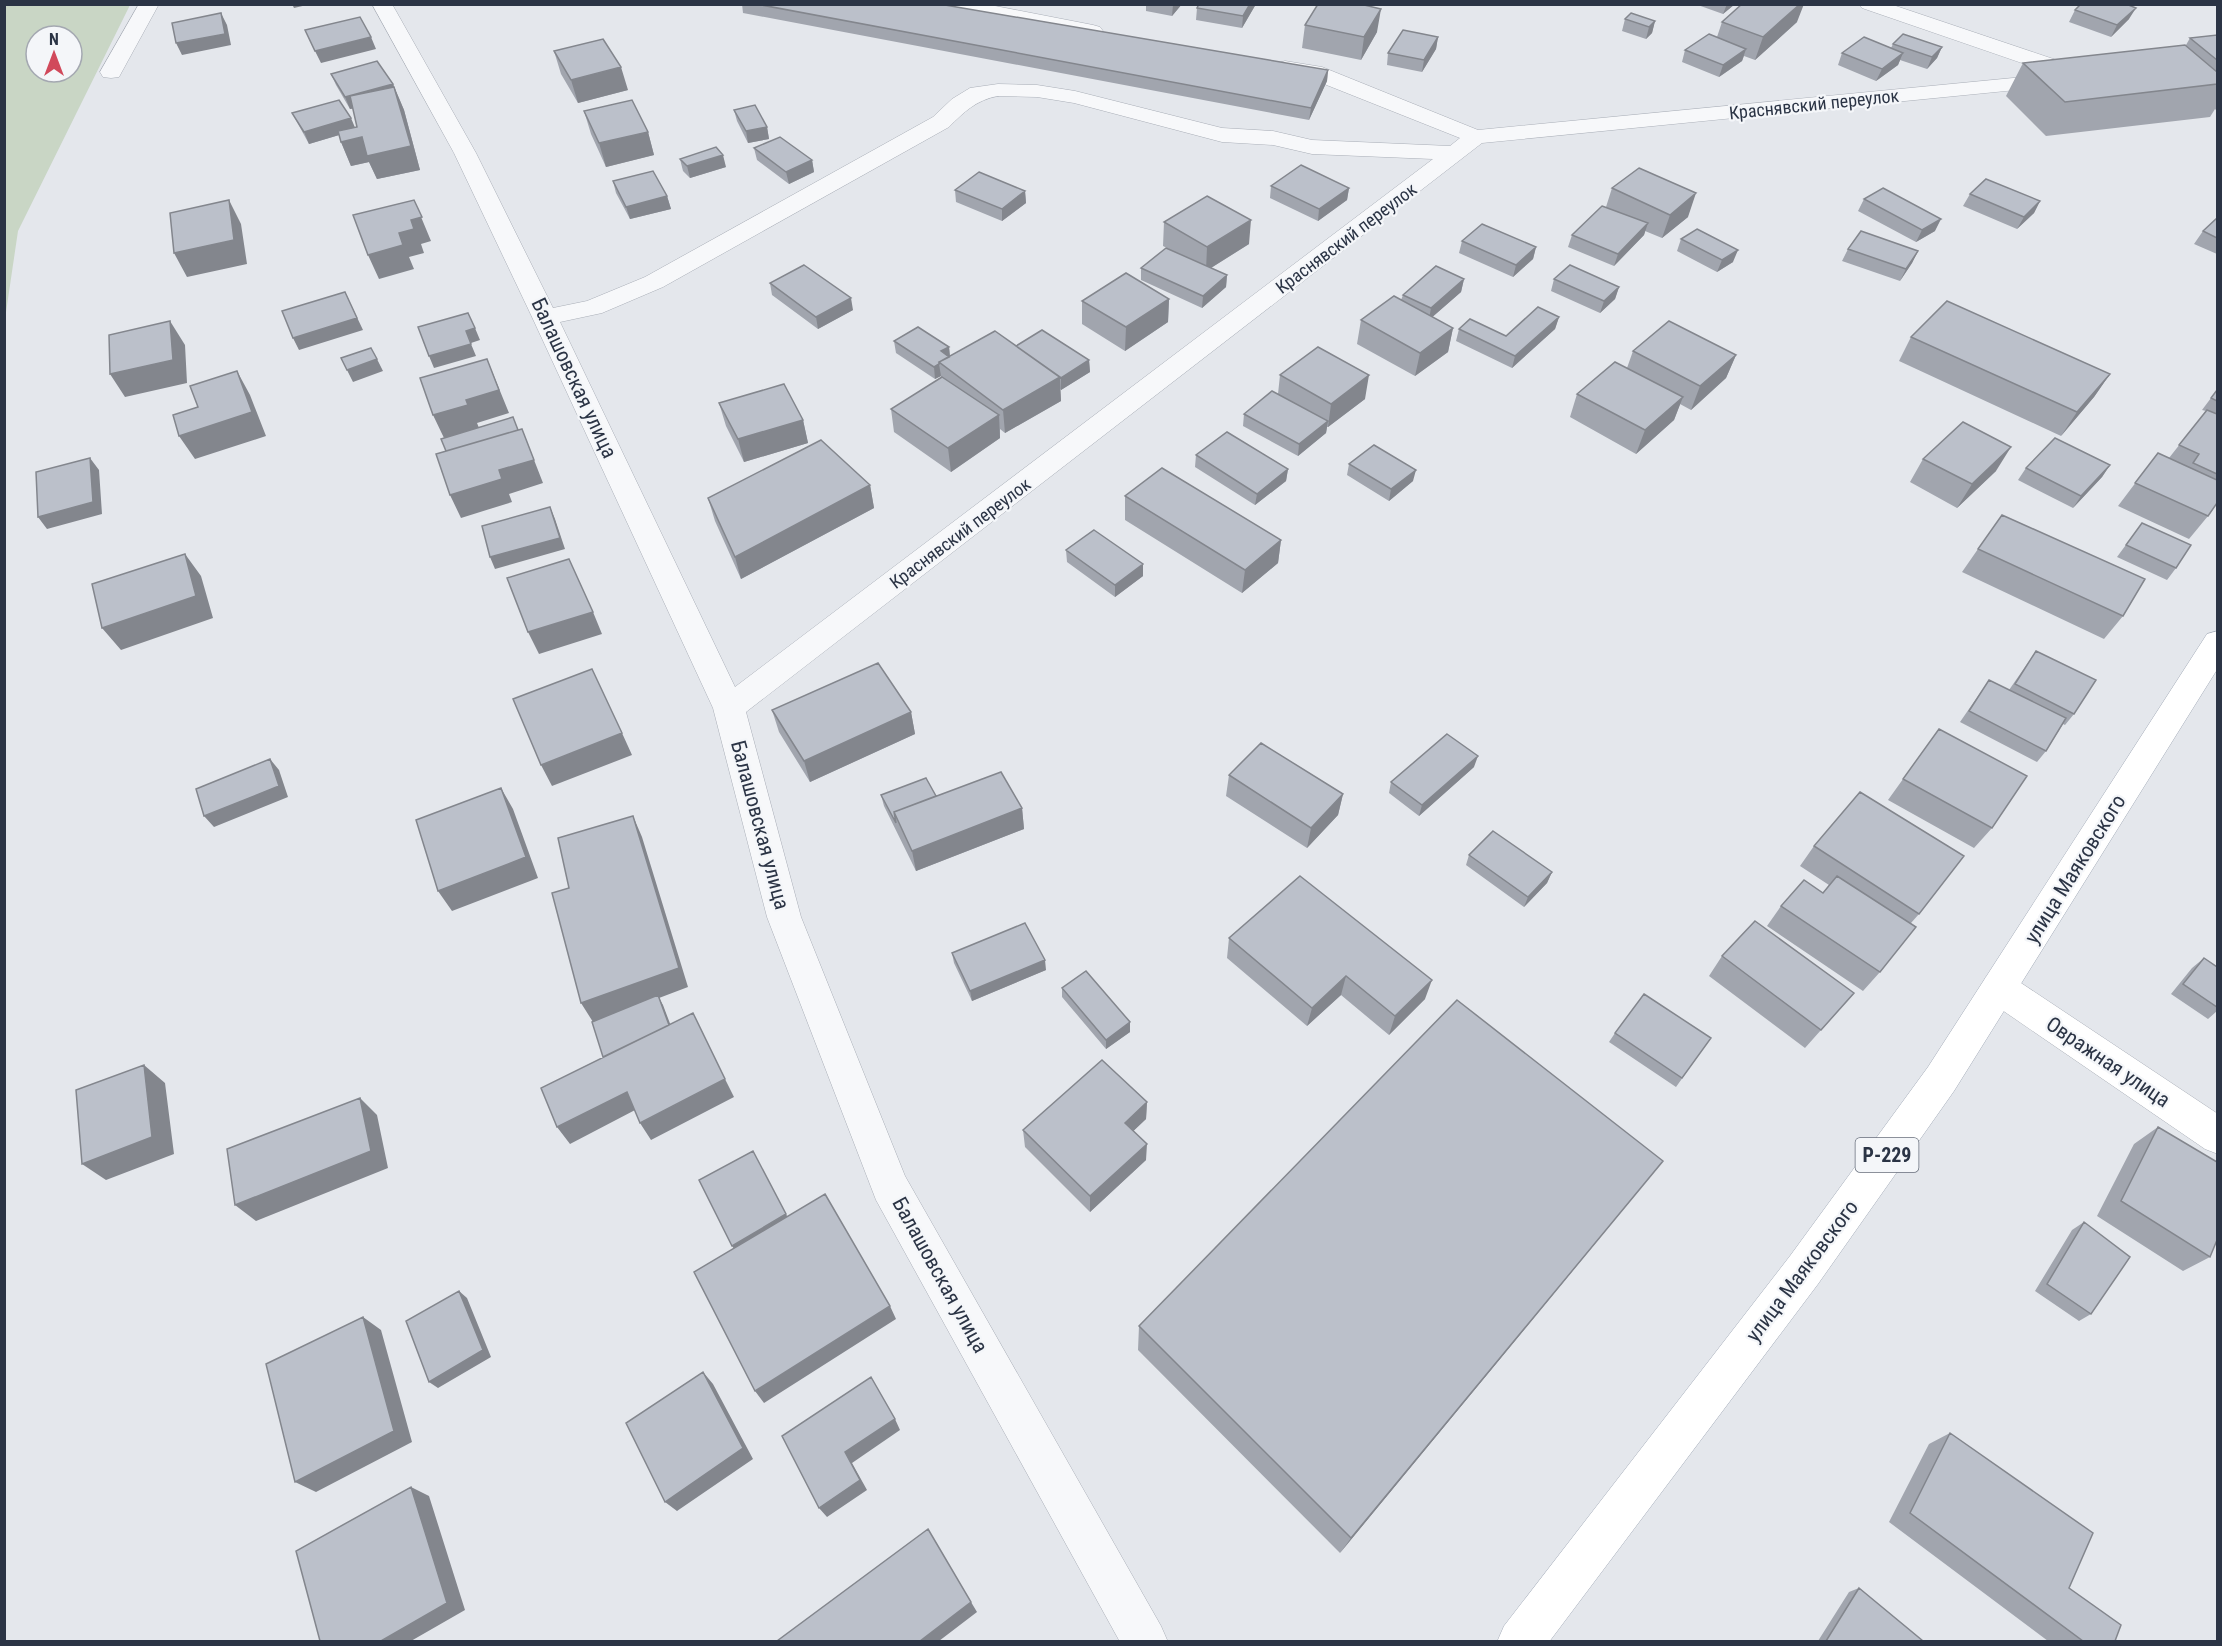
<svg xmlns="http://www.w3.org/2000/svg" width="2222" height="1646" viewBox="0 0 2222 1646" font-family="'Roboto Condensed',sans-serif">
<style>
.green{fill:#c9d6c5;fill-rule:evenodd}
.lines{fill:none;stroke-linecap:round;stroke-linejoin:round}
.street-casing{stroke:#a9aeb7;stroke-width:1}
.secondary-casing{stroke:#a9aeb7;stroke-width:1}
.primary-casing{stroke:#a3abb8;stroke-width:1}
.street{fill:#f7f8fa;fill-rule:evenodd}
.secondary{fill:#fff;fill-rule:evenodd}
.primary{fill:#fff;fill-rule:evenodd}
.wall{fill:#a1a5ae}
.shaded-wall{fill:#83868d}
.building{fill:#bbc0ca;stroke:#83868d;stroke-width:1.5}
.labels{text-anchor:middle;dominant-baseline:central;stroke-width:4.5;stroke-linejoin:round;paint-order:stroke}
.far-street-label{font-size:18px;fill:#2b3445;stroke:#f4f6f9}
.shield{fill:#f4f6f9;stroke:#676e7b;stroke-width:1.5}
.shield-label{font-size:20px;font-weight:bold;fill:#2b3445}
.street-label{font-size:21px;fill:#2b3445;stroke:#f4f6f9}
</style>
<rect width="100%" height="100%" fill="#e4e7ec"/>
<path class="green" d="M5 4 130 5 18 231 5 319ZM36 36H72V72H36Z"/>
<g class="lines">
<defs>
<path id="street" d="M139 4H159L119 77 111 78 103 77 100 72Z
M372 4H392L476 153 553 308 587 301 645 277 933 117 952 99 970 88 998 84 1037 85 1075 91 1222 128 1273 131 1312 140 1450 146 1460 138 1309 78 1278 71 1274 67 1278 63 1285 61 1322 67 1478 130 2054 74 1862 8 1859 4H1890L2083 69 2086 74 2083 79 2075 80 2065 78 2067 80 2064 85 2056 86 1482 143 746 712 801 917 905 1176 1161 1626 1168 1642H1120L876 1200 767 917 713 708 532 317 454 153ZM998 96 1037 97 1074 103 1222 142 1273 145 1312 154 1433 159 735 687 560 322 602 313 663 287 949 127C964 112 976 100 998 96Z
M940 4H985L1093 25 1100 27 1103 31 1100 35 1093 37 950 10 943 8Z"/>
<path id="secondary" d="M1999 972 2012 977 2218 1114V1154L2205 1149 1986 999 1981 988 1986 977Z"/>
<path id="primary" d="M2218 631V668L1954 1091 1818 1284 1549 1642H1497L1504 1626 1790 1256 1928 1067 2207 634Z"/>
</defs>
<use href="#street" class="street-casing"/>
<use href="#secondary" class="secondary-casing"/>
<use href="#primary" class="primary-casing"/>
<use href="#street" class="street"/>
<use href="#secondary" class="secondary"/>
<use href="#primary" class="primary"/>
</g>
<path class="wall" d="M742 4H939L1328 70 1327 81 1309 120 743 13Z
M1146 4H1182L1172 16 1146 11Z
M1199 4H1256L1242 28 1196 20 1197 8Z
M1695 4H1735L1723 14Z
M2075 10 2129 19 2111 37 2069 22Z
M1625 19 1655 21 1652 33 1646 39 1622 31Z
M1722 22H1797L1755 60 1744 56 1742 61 1719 77 1682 62 1685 50 1717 37Z
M1305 25 1377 32 1361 60 1302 48Z
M2217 35V111L2215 109 2210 117 2046 136 2006 96 2023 63 2186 45 2190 38Z
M1438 37 1436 49 1422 72 1387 65 1388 53Z
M1893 44 1942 47 1937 58 1927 69 1900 60 1898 65 1876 81 1838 65 1842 53 1891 48Z
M554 51 628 90 578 103 561 74Z
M331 74 393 84 404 110 420 170 377 179 369 162 351 166 341 142 339 135 309 144 292 113 355 127H357L353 109H350L336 85Z
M734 110 767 127 769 139 748 143 737 121Z
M584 111 648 132 654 155 606 167 591 134Z
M754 148 812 160 814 172 789 184 757 160Z
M680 159 726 167 690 178 683 171Z
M613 181 667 196 671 209 630 219 616 193Z
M1271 186 1349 188 1347 200 1318 221 1270 198Z
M1612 188 1688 217 1662 238 1645 231 1644 235 1614 266 1568 247 1572 235 1606 207Z
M955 190 1025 191 1026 203 1002 221 956 202Z
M1970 194 2040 201 2034 213 2017 229 1963 206Z
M1864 199 1935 231 1916 242 1858 211Z
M2217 218V254L2194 244 2203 231Z
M1164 222 1249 244 1211 268 1227 275 1226 287 1202 308 1141 280V268L1169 249 1163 246Z
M1681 239 1733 262 1717 272 1677 251Z
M1462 241 1536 247 1533 259 1513 277 1459 253Z
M1848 249 1918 251 1912 263 1900 281 1842 261Z
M1464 279 1461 292 1432 317 1453 328 1448 352 1415 376 1357 344 1361 320 1401 300 1403 295Z
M1554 279 1619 287 1615 299 1600 313 1551 291Z
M770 283 853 310 818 329 772 295Z
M1169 299 1168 322 1125 351 1082 324V301Z
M1559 317 1555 329 1512 368 1456 341 1459 329 1506 336Z
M1911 337 2110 374 2094 397 2061 436 1899 361Z
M894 341 949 347 950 356 1016 346 1089 360 1090 372 1061 390 1060 389 1061 401 1005 433 1000 429V438L951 472 894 432 891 409 941 378V376L935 379 896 353Z
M1633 351 1736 355 1726 378 1691 410 1680 404 1674 420 1636 454 1570 417 1577 394 1627 368Z
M1280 375 1365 399 1328 427H1327L1326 433 1298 456 1243 426 1244 414 1278 394Z
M2217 390V503L2208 516 2189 539 2118 506 2158 453 2169 458 2206 411 2202 410Z
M719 403 803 420 808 443 744 462 726 426Z
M1196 455 1288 469 1286 481 1255 505 1195 467Z
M1923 459 1996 471 1957 508 1910 482Z
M1349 464 1413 481 1389 501 1347 475Z
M2110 465 2102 477 2073 508 2018 480 2026 468Z
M870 485 874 508 741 579 715 521 708 498Z
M1125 496 1281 540 1278 563 1242 593 1125 520Z
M2142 523 2176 568 2167 580 2117 557Z
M1978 549 2123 616 2104 639 1962 572Z
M1066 550 1143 576 1115 597 1067 562Z
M2036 651 2074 714 2065 725 2063 724 2046 751 2037 762 1960 722 1989 680 2009 690Z
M772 710 911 712 915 734 810 782 779 732Z
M1939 729 1992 828 1974 848 1888 800Z
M1474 767 1419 816 1389 793 1391 782Z
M1229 775 1343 794 1338 815 1307 848 1226 796Z
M881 795 936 796 1022 808 1024 829 916 871 884 806Z
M1814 846 1919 914 1911 923 1880 972 1863 991 1767 926 1781 906 1823 893 1829 885 1800 866Z
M1469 855 1552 872 1547 883 1524 907 1466 865Z
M1229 938 1425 999 1389 1035 1341 995 1307 1026 1227 958Z
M952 953 1046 970 972 1001 954 963Z
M1722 956 1854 993 1805 1048 1709 976Z
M2204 958 2217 967V1011L2208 1019 2171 994 2192 968Z
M1062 988 1130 1032 1106 1049 1062 997Z
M1615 1033 1711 1038 1676 1087 1609 1042Z
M1147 1102 1146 1119 1133 1131 1146 1160 1090 1212 1025 1147 1023 1130Z
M2158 1127 2210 1257 2183 1271 2097 1216 2134 1144Z
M1639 1190 1340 1553 1138 1350 1139 1326Z
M2084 1222 2091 1314 2079 1321 2035 1291 2072 1230Z
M1950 1433 2069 1588 2115 1641H2048L1889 1522 1929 1444Z
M1859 1588 1923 1641H1818L1849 1592Z"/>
<path class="shaded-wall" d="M292 4H311L294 8Z
M1182 4 1172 16 1173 5Z
M1250 4H1256L1242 28 1243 16Z
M1727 4H1735L1723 14Z
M1800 4H1804L1797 22 1755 60 1763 37Z
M2136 8 2129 19 2111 37 2117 25Z
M1381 9 1377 32 1361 60 1364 37Z
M221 13 227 25 231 45 182 55 176 43Z
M1655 21 1652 33 1646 39 1649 27Z
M371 37 376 49 321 63 315 51Z
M1438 37 1436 49 1422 72 1424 60Z
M1942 47 1937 58 1927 69 1932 57Z
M1746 49 1742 61 1719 77 1723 65Z
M1903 53 1898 65 1876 81 1882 69Z
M621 67 628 90 578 103 571 80Z
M1328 70 1327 81 1309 120 1311 108Z
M393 84 404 110 420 170 377 179 369 162 351 166 341 142 362 137 397 96 350 109 345 97Z
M351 118 356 130 309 144 304 132Z
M767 127 769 139 748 143 746 131Z
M648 132 654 155 606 167 599 143Z
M723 155 726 167 690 178 687 166Z
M812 160 814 172 789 184 786 172Z
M1349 188 1347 200 1318 221 1319 209Z
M1025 191 1026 203 1002 221V209Z
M1696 193 1688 217 1662 238 1670 215Z
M667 196 671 209 630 219 626 207Z
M229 200 241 224 247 264 187 277 174 253Z
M414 200 431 241 421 244 424 253 409 257 414 269 379 279 368 255 399 233 411 220Z
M2040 201 2034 213 2017 229 2024 217Z
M1941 219 1935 231 1916 242 1922 230Z
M1251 220 1249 244 1206 271 1207 247Z
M1648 223 1644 235 1614 266 1618 254Z
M1536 247 1533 259 1513 277 1516 265Z
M1738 250 1733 262 1717 272 1722 260Z
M1918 251 1912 263 1900 281 1906 269Z
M1227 275 1226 287 1202 308 1203 296Z
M1464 279 1461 292 1429 320 1431 308Z
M1619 287 1615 299 1600 313 1604 301Z
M345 292 363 330 299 350 293 338Z
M851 298 853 310 818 329 816 317Z
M1169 299 1168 322 1125 351 1126 327Z
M1559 317 1555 329 1512 368 1515 356Z
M170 321 185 345 187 383 125 397 110 374Z
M475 328 480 340 471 343 466 331Z
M1453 328 1448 352 1415 376 1420 353Z
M471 344 476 356 434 368 429 356Z
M949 347 950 358 941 351Z
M1736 355 1726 378 1691 410 1700 386Z
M377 359 383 371 353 382 347 370Z
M487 359 509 413 477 423 479 428 444 438 433 415Z
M1089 360 1090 372 1061 390V378Z
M939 364 941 376 935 379 934 367Z
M237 371 250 395 266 436 195 459 179 436Z
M2110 374 2094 397 2061 436 2077 412Z
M1369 375 1365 399 1328 427 1331 404Z
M1060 377 1061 401 1005 433 1003 410Z
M1683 397 1674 420 1636 454 1645 430Z
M999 415 1000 438 951 472 948 448Z
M803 420 808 443 744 462 738 439Z
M1328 421 1326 433 1298 456 1299 444Z
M522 429 543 483 509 494 512 502 461 518 450 495Z
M2011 447 1996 471 1957 508 1972 484Z
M90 458 99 470 102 514 47 529 38 517Z
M2110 465 2102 477 2073 508 2081 496Z
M1288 469 1286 481 1255 505 1257 494Z
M1416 470 1413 481 1389 501 1391 489Z
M870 485 874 508 741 579 735 557Z
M550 507 555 519 565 549 495 569 490 557Z
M1281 540 1278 563 1242 593 1245 570Z
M185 554 201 576 213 618 121 650 102 628Z
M1143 564V576L1115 597V585Z
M593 612 602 634 539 654 528 632Z
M911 712 915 734 810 782 804 761Z
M622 733 632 755 552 786 541 765Z
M1478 756 1474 767 1419 816 1422 805Z
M270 759 279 770 288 797 214 827 204 816Z
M501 788 513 809 538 878 452 911 438 891Z
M1343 794 1338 815 1307 848 1311 828Z
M1022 808 1024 829 916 871 912 851Z
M633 816 642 837 688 987 659 998 663 1005 677 1042 610 1070 659 998 593 1022 581 1003Z
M1552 872 1547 883 1524 907 1528 897Z
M1045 960 1046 970 972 1001 970 991Z
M1346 976 1341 995 1307 1026 1312 1008Z
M1432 980 1425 999 1389 1035 1395 1016Z
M1130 1022V1032L1106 1049V1040Z
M144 1065 165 1083 174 1154 106 1180 82 1164Z
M725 1079 734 1097 651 1140 640 1123Z
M627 1092 637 1109 570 1144 557 1127Z
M360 1098 377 1115 388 1168 256 1221 235 1205Z
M1147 1102 1146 1119 1124 1140 1125 1123Z
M1147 1144 1146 1160 1090 1212V1196Z
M1663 1161 1639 1190 1340 1553 1351 1538Z
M786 1214 790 1222 737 1253 732 1246Z
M459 1291 467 1298 491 1357 438 1388 429 1382Z
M890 1306 896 1319 764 1403 755 1391Z
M363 1317 381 1330 412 1442 316 1492 295 1482Z
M703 1372 713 1384 753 1459 677 1511 665 1502Z
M895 1419 900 1430 852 1463 867 1490 827 1517 819 1508 845 1452Z
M411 1487 429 1496 465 1610 411 1641H381Z
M971 1602 977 1612 939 1641H920Z"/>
<path class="building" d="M756 4H939L1328 70 1311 108Z
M1199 4H1250L1243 16 1197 8Z
M1318 4H1360L1381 9 1364 37 1305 25Z
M1742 4H1800L1763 37 1722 22Z
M2081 4H2126L2136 8 2117 25 2075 10Z
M221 13 225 34 176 43 172 23Z
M1631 13 1655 21 1649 27 1625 19Z
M360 17 371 37 315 51 305 30Z
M1403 30 1438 37 1424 60 1388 53Z
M1709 34 1746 49 1723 65 1685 50Z
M1903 34 1942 47 1932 57 1893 44Z
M2217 35V60L2190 38Z
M1864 37 1903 53 1882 69 1842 53Z
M603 39 621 67 571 80 554 51Z
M2185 45 2217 72V84L2065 102 2023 63Z
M377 61 393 84 345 97 331 74Z
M394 87 411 146 367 156 362 137 341 142 338 131 357 127 350 96Z
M339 100 351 118 304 132 292 113Z
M632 100 648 132 599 143 584 111Z
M755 105 767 127 746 131 734 110Z
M780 137 812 160 786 172 754 148Z
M716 147 723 155 687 166 680 159Z
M1301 165 1349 188 1319 209 1271 186Z
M1639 168 1696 193 1670 215 1612 188Z
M653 171 667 196 626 207 613 181Z
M979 172 1025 191 1002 209 955 190Z
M1986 179 2040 201 2024 217 1970 194Z
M1883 188 1941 219 1922 230 1864 199Z
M1207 196 1251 220 1207 247 1164 222Z
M229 200 234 240 174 253 170 213Z
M414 200 422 217 411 220 414 229 399 233 403 245 368 255 353 215Z
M1602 206 1648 223 1618 254 1572 235Z
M2217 218V238L2203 231Z
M1482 224 1536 247 1516 265 1462 241Z
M1697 229 1738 250 1722 260 1681 239Z
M1861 231 1918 251 1906 269 1848 249Z
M1166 248 1227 275 1203 296 1141 268Z
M804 265 851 298 816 317 770 283Z
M1570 265 1619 287 1604 301 1554 279Z
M1436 266 1464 279 1431 308 1403 295Z
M1126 273 1169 299 1126 327 1082 301Z
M345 292 357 318 293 338 282 311Z
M1394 296 1453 328 1420 353 1361 320Z
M1947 301 2110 374 2077 412 1911 337Z
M1538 307 1559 317 1515 356 1459 329 1470 319 1506 336Z
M468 313 475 328 466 331 471 344 429 356 418 327Z
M170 321 173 360 110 374 109 335Z
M1669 321 1736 355 1700 386 1633 351Z
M918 327 949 347 941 351 949 357 939 362V364L934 367 894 341Z
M1042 330 1089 360 1061 378 1016 346Z
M995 331 1060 377 1003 410 939 362Z
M1318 347 1369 375 1331 404 1280 375Z
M371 348 377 359 347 370 341 358Z
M487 359 499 390 466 400 468 405 433 415 420 378Z
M1615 362 1683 397 1645 430 1577 394Z
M237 371 252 412 179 436 173 415 198 407 190 386Z
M942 377 999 415 948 448 891 409Z
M784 384 803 420 738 439 719 403Z
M2217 390V401L2211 398Z
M1272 391 1328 421 1299 444 1244 414Z
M2207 410 2217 414V474L2193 463 2199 454 2179 445Z
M513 417 518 430 446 451 441 439Z
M1963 422 2011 447 1972 484 1923 459Z
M522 429 534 460 499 470 502 479 450 495 436 454Z
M1227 432 1288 469 1257 494 1196 455Z
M2055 438 2110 465 2081 496 2026 468Z
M821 440 870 485 735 557 708 498Z
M1374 445 1416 470 1391 489 1349 464Z
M2158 453 2217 480V503L2208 516 2135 483Z
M90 458 93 502 38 517 36 472Z
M1162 468 1281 540 1245 570 1125 496Z
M550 507 560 538 490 557 482 526Z
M2002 515 2145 579 2123 616 1978 549Z
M2142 523 2191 545 2176 568 2126 545Z
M1094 530 1143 564 1115 585 1066 550Z
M185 554 196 596 102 628 92 584Z
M569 559 593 612 528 632 507 578Z
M2036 651 2096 680 2074 714 2015 684Z
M878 663 911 712 804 761 772 710Z
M592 669 622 733 541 765 513 699Z
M1989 680 2066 718 2046 751 1969 711Z
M1939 729 2027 776 1992 828 1903 779Z
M1447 734 1478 756 1422 805 1391 782Z
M1261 743 1343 794 1311 828 1229 775Z
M270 759 279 786 204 816 196 789Z
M1001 772 1022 808 912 851 894 812Z
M926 778 936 796 894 812 896 823 881 795Z
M501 788 526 857 438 891 416 820Z
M1860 792 1964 856 1919 914 1814 846Z
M633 816 679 968 581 1003 552 893 569 888 558 838Z
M1493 831 1552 872 1528 897 1469 855Z
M1300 876 1432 980 1395 1016 1346 976 1312 1008 1229 938Z
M1837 876 1916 927 1880 972 1781 906 1804 880 1823 893Z
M1755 921 1854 993 1821 1030 1722 956Z
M1025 923 1045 960 970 991 952 953Z
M2204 958 2217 967V1007L2183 984Z
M1086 971 1130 1022 1106 1040 1062 988Z
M1644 994 1711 1038 1682 1078 1615 1033Z
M658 995 669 1025 603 1057 592 1022Z
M1457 1000 1663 1161 1351 1538 1139 1326Z
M693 1013 725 1079 640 1123 627 1092 557 1127 541 1088Z
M1102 1060 1147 1102 1125 1123 1147 1144 1090 1196 1023 1130Z
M144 1065 152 1137 82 1164 76 1090Z
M360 1098 371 1151 235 1205 227 1149Z
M2158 1127 2217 1162V1240L2210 1257 2121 1201Z
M753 1151 786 1214 732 1246 699 1180Z
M825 1194 890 1306 755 1391 694 1272Z
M2084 1222 2130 1257 2091 1314 2047 1284Z
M459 1291 483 1350 429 1382 406 1321Z
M363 1317 394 1431 295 1482 266 1364Z
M703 1372 743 1448 665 1502 626 1423Z
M871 1377 895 1419 845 1452 860 1480 819 1508 782 1436Z
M1950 1433 2093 1533 2069 1588 2121 1625 2115 1641H2083L1910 1513Z
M411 1487 447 1603 381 1641H320L296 1551Z
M928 1529 971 1602 920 1641H777Z
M1859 1588 1923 1641H1826Z"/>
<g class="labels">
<g class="far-street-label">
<text transform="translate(1814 104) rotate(-6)">Краснявский переулок</text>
<text transform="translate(1346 238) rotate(-37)">Краснявский переулок</text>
<text transform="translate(960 533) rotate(-37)">Краснявский переулок</text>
</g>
<rect class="shield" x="1855.5" y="1138" width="63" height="34" rx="4.5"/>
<g class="shield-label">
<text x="1887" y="1155">Р-229</text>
</g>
<g class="street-label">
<text transform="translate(574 378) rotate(65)">Балашовская улица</text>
<text transform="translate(760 825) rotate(75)">Балашовская улица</text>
<text transform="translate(2075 869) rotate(-58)">улица Маяковского</text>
<text transform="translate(2108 1062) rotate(34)">Овражная улица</text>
<text transform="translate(1802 1271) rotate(-53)">улица Маяковского</text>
<text transform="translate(940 1275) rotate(61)">Балашовская улица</text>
</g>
</g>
<rect width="2222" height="1646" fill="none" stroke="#2b3445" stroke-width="12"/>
<g transform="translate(54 54)"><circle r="28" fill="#f4f6f9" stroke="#a4a8b1" stroke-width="1.5"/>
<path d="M0-4.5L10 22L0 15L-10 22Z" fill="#d1495b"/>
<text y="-9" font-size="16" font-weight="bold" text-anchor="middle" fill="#2b3445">N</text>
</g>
</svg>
